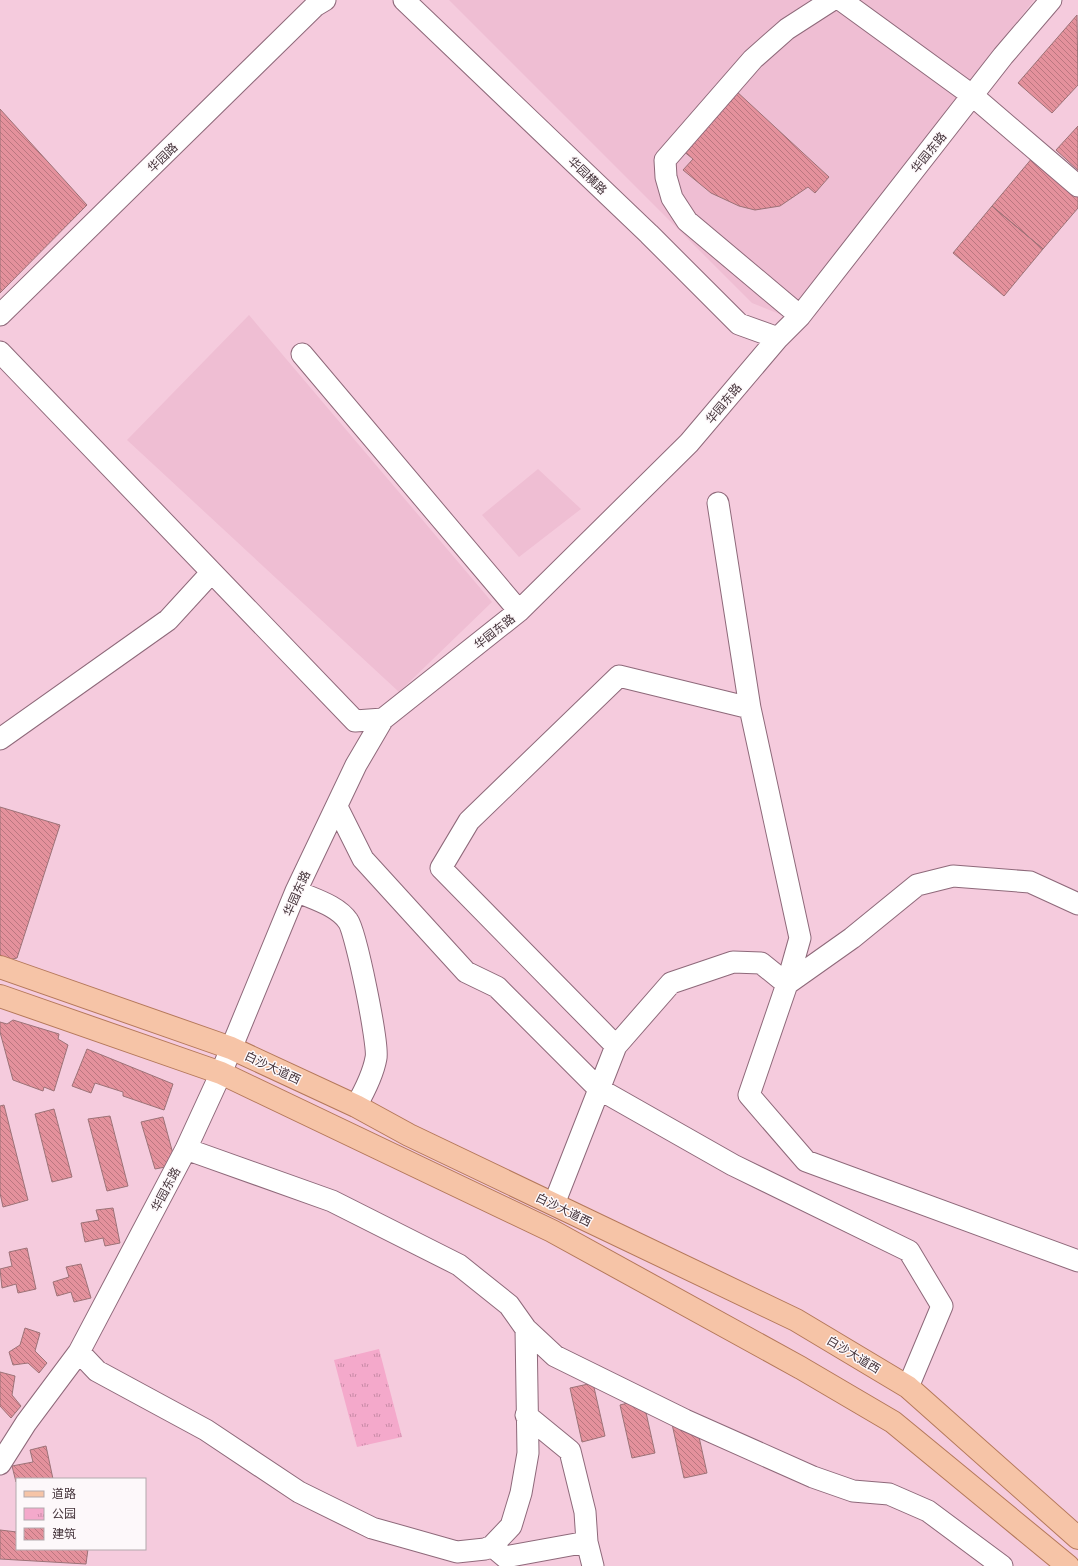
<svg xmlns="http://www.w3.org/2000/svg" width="1078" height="1566" viewBox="0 0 1078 1566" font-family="Commissioner,'Noto Sans SC',sans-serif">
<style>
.built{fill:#efbed3}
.park{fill:url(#park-tufts)}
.building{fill:url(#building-back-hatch);stroke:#9c7277}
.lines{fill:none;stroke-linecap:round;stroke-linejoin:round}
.minor-casing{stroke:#8e697a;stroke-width:23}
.major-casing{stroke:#b4785a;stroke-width:24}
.minor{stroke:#fff;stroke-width:21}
.major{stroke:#f6c4a7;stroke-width:22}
.labels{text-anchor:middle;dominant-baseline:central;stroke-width:3;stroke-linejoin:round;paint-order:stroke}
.street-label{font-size:12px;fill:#44333a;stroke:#fdf8fa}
</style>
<defs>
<pattern id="park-tufts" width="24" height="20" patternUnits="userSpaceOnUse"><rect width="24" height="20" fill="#f4a9cb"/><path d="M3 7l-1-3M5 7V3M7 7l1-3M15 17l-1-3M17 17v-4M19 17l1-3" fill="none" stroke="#c78aa6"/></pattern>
<pattern id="building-back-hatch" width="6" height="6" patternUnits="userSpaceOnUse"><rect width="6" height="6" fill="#e4919c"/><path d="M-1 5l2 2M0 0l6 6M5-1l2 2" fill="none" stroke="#ba7780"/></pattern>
</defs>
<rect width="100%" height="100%" fill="#f5cbdd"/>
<path class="built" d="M449 0H1034L787 317 752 303Z
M249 315 492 602 399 692 127 440Z
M538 469 581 509 519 557 482 515Z"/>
<path class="park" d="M379 1349 402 1437 357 1447 334 1360Z"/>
<path class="building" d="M1077 15 1078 85 1052 113 1018 83Z
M735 90 829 177 815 193 808 187 780 206 755 210 739 206 711 193 683 170 693 159 682 150Z
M0 109 87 205 0 293Z
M1078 126V170L1056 150Z
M1033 157 1078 194V208L1043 249 992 206Z
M992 206 1043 249 1004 296 953 253Z
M0 807 60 825 17 958 0 962Z
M13 1020 59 1034 58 1039 68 1045 54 1091 44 1087 43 1091 13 1080 0 1032V1022L7 1024Z
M87 1049 173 1084 164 1110 123 1096V1092L95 1083 91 1093 72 1086Z
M4 1105 28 1200 3 1207 0 1193V1106Z
M54 1109 72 1177 52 1182 35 1114Z
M110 1116 128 1186 107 1191 88 1119Z
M163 1117 176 1165 155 1169 141 1122Z
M113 1208 120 1243 105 1246 103 1238 85 1242 81 1223 99 1220 96 1210Z
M27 1248 36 1289 18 1293 16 1284 2 1288 0 1269 12 1266 9 1252Z
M81 1264 91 1298 74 1302 71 1292 57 1296 53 1282 69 1277 66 1267Z
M25 1328 40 1333 35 1351 47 1363 39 1373 28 1363 13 1365 9 1352 20 1345Z
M0 1372 15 1376 12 1395 21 1406 11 1418 0 1406Z
M593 1383 605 1436 582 1442 570 1388Z
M643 1399 655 1453 632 1458 620 1405Z
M695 1419 707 1473 684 1478 672 1424Z
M46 1446 53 1479H17L16 1482 12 1466 33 1462 30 1450Z
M0 1530 17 1532V1549H88L86 1564 0 1559Z"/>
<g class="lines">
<defs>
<path id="minor" d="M404 0 649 234 739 324 778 338
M841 0 973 96 1078 186
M0 315 315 6 325 0
M800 316 687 221 672 198 666 177 665 160 753 59 787 29 832 0
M0 352 355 721 383 719
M302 354 519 611
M718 503 750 708
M0 739 168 620 211 573
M337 807 363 859 466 972 497 987 599 1089 733 1165 909 1251 942 1306 908 1387
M296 891C313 899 337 905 348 921 356 932 379 1045 376 1058 373 1075 364 1092 356 1106
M787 984 761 963 733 962 671 983 616 1046 441 868 469 821 619 676 750 708 800 938 787 984 749 1095 806 1161 1078 1261
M787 984 852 938 917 885 953 876 1030 882 1078 904
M186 1149 332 1201 459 1265 509 1305 526 1329 555 1356 685 1420 813 1477 853 1491 889 1494 928 1511 1002 1566
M554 1204 616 1046
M79 1352 97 1371 206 1430 299 1492 372 1528 457 1552 485 1549 492 1546 511 1526 521 1493 528 1453 526 1329
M526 1415 570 1451 585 1512 587 1542
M0 1464 26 1423 79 1352 186 1149 221 1073 296 891 356 765 383 719 519 611 689 443 778 338 800 316 1003 56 1051 0
M492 1546 505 1557 587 1542 593 1566"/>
<path id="major" d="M0 967 231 1048 356 1106 409 1135 796 1320 908 1387 1078 1538
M0 996 221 1073 552 1231 801 1368 893 1422 1068 1566"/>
</defs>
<use href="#minor" class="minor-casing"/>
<use href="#major" class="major-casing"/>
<use href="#minor" class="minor"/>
<use href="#major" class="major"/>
</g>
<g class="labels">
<g class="street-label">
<text transform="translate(928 152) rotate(-51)">华园东路</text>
<text transform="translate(162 157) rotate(-44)">华园路</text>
<text transform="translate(588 175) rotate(44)">华园横路</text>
<text transform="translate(723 403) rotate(-50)">华园东路</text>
<text transform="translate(494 631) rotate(-38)">华园东路</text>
<text transform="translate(296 893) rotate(-66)">华园东路</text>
<text transform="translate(273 1067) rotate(25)">白沙大道西</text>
<text transform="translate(165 1189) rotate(-62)">华园东路</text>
<text transform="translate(564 1209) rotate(26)">白沙大道西</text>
<text transform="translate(854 1354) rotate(31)">白沙大道西</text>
</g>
</g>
<rect x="16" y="1478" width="130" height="72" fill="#fdf8fa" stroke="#b3a9ad"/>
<rect x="24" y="1491" width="20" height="6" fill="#f6c4a7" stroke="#b3a9ad"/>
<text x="52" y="1498" font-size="12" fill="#44333a">道路</text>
<rect x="24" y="1508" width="20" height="12" fill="url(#park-tufts)" stroke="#b3a9ad"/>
<text x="52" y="1518" font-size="12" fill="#44333a">公园</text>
<rect x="24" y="1528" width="20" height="12" fill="url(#building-back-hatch)" stroke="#b3a9ad"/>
<text x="52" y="1538" font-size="12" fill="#44333a">建筑</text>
</svg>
